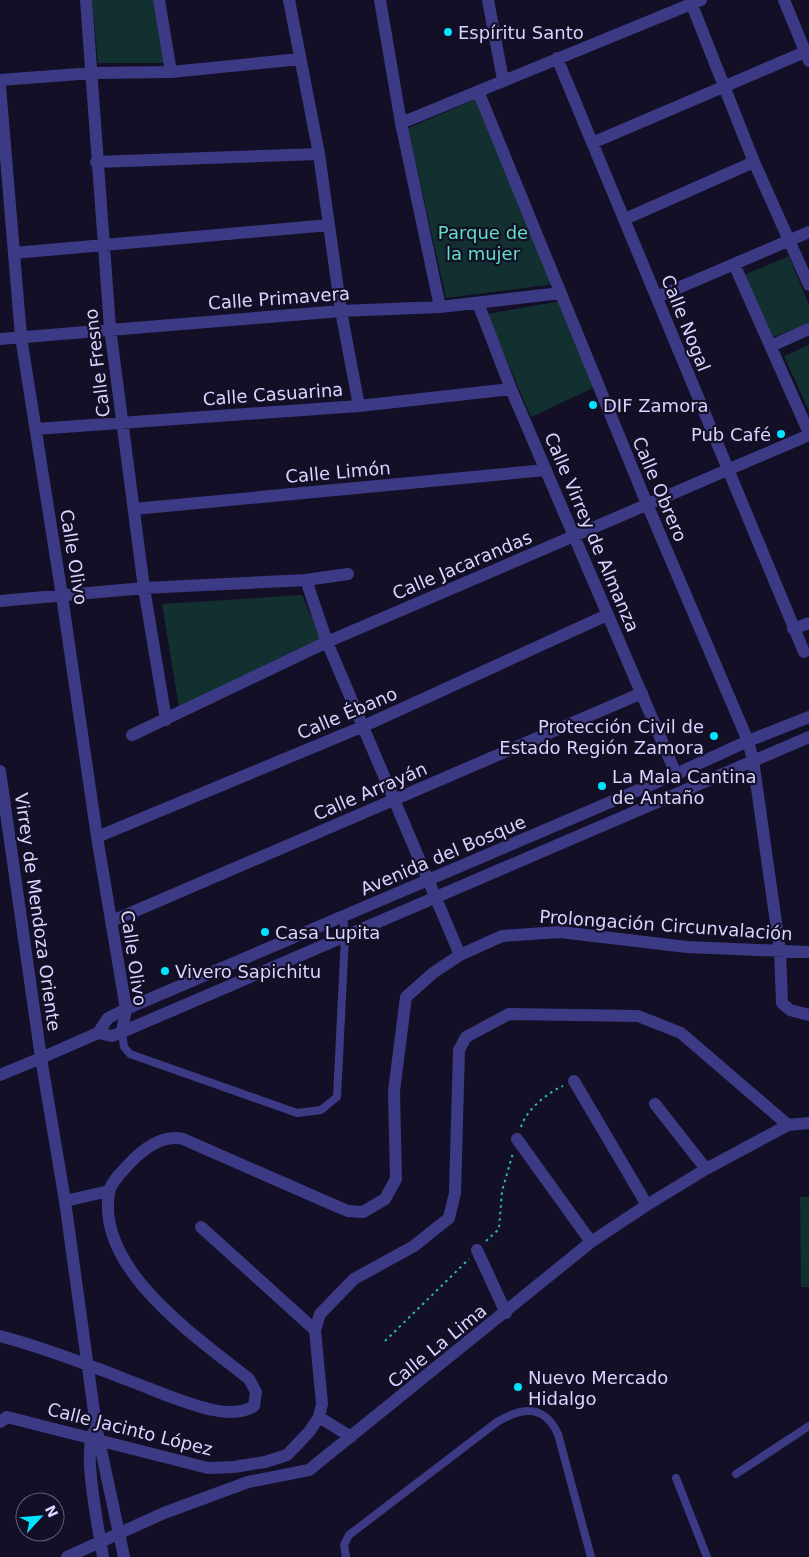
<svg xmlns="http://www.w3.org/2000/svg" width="809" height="1557" viewBox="0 0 809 1557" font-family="'DejaVu Sans',sans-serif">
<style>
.green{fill:#12302f}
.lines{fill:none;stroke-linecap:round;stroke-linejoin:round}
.path{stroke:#2fb8b0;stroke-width:2;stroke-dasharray:2.5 4;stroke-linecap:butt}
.service{stroke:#3d3a85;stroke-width:8}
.minor{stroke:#3d3a85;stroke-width:12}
.tertiary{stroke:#3d3a85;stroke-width:12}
.poi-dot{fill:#00e5ff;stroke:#130f26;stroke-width:2}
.labels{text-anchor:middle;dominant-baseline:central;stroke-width:4.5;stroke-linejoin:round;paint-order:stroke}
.poi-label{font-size:18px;fill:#d9d4ff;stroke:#130f26;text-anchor:start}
.park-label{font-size:18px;fill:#5fe0c0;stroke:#130f26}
.street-label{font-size:18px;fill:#d9d4ff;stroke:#130f26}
</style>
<rect width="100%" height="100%" fill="#130f26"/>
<path class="green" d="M92 0H153L165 63H98Z
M476 99 554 284 446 298 408 128Z
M789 256 809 305V323L771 338 744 275Z
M561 301 593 388 531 417 487 314Z
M809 345V411L784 356Z
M302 595 323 643 179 707 162 604Z
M800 1197H809V1287H801Z"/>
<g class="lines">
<path class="path" d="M521 1127C526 1110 547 1093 563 1086
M486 1241 499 1229 502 1191 513 1153
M385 1341 469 1259"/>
<path class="service" d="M122 1032 124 1047 130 1054 297 1113 321 1110 337 1097 345 936 343 916
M736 1474 809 1426
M676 1478 707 1557
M346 1557 344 1545 349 1535 497 1422C522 1407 544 1404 558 1434L591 1557"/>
<path class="minor" d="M86 0 110 328 144 588 166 720
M159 0 171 72
M289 0 319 154 341 311 359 406
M380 0 401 123 440 307
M488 0 503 80
M690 0 754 162 809 285
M784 0 809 61
M557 58 804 652
M0 80 92 73 171 72 300 59
M0 86 21 337 62 596 97 837 126 1009 122 1032
M478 91 647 504 748 741 753 760 780 951 782 1003 790 1010 809 1015
M401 123 701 0
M592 143 805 52
M96 162 319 154
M625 219 754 162
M14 253 329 225
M734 264 809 433
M657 297 809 232
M478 303 511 389 676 774
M0 339 341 311 440 307 561 293
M771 346 809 329
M36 429 359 406 511 389
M134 509 546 470
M306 580 327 642 460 955
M0 601 144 588 306 580 348 574
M793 629 809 623
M132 735 327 642 809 435
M97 837 364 726 607 615
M112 921 642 693
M0 1075 41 1058 65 1201 96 1426 124 1557
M574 1081 647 1205
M655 1104 706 1169
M517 1139 591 1242
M65 1201 109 1191
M201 1227 315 1330
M477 1250 506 1313
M0 1336C45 1348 87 1364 130 1381 157 1391 185 1404 213 1410 227 1413 242 1414 254 1406L256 1392 249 1379C198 1338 96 1270 109 1193 110 1183 121 1173 128 1165 142 1150 161 1134 183 1139L336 1206 348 1211 363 1212 385 1199 396 1179 394 1091 406 997 433 973 460 955 502 936 560 932 687 947 809 952
M319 1417 351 1437
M0 1422 7 1417 208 1468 234 1467 265 1462 287 1455 309 1432 319 1417 322 1404 315 1330 320 1314 354 1279 414 1246 449 1218 455 1193 459 1050 466 1037 509 1014 638 1016 681 1033 788 1125
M93 1433C83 1455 99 1531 103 1557
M67 1557 164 1513 248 1482 309 1470 591 1242 647 1205 706 1169 788 1125 809 1123"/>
<path class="tertiary" d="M0 771 41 1058 98 1033 112 1036 122 1032 809 737
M98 1033 108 1018 126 1009 676 774 748 741 809 717"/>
</g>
<g class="poi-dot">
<circle cx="448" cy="32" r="5"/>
<circle cx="593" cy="405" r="5"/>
<circle cx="781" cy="434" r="5"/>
<circle cx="714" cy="736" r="5"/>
<circle cx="602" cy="786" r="5"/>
<circle cx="265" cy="932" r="5"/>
<circle cx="165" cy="971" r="5"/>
<circle cx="518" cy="1387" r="5"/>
</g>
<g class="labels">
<g class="poi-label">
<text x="458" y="32">Espíritu Santo</text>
<text x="603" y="405">DIF Zamora</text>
<text x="771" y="434" text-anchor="end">Pub Café</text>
<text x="704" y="726" text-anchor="end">Protección Civil de<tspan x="704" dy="21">Estado Región Zamora</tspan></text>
<text x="612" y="776">La Mala Cantina<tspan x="612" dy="21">de Antaño</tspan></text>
<text x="275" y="932">Casa Lupita</text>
<text x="175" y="971">Vivero Sapichitu</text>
<text x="528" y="1377">Nuevo Mercado<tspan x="528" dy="21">Hidalgo</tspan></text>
</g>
<g class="park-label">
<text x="483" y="232">Parque de<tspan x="483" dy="21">la mujer</tspan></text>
</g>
<g class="street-label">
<text transform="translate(279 298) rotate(-4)">Calle Primavera</text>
<text transform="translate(686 323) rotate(68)">Calle Nogal</text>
<text transform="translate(97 363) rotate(-97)">Calle Fresno</text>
<text transform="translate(273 394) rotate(-4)">Calle Casuarina</text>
<text transform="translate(338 472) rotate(-5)">Calle Limón</text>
<text transform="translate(660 489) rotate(67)">Calle Obrero</text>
<text transform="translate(592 532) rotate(67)">Calle Virrey de Almanza</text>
<text transform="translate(74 557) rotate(81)">Calle Olivo</text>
<text transform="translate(462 565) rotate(-23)">Calle Jacarandas</text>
<text transform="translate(347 713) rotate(-23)">Calle Ébano</text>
<text transform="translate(370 791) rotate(-23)">Calle Arrayán</text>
<text transform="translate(443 855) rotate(-23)">Avenida del Bosque</text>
<text transform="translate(38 912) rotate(82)">Virrey de Mendoza Oriente</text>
<text transform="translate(666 925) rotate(4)">Prolongación Circunvalación</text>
<text transform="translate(134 958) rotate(82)">Calle Olivo</text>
<text transform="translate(437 1346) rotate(-39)">Calle La Lima</text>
<text transform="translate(130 1429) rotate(14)">Calle Jacinto López</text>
</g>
</g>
<g transform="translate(40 1517) rotate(64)"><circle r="24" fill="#130f26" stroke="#625e7d"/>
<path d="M0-4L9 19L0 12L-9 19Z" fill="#00e5ff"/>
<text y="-8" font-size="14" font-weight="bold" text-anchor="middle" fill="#d9d4ff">N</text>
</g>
</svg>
